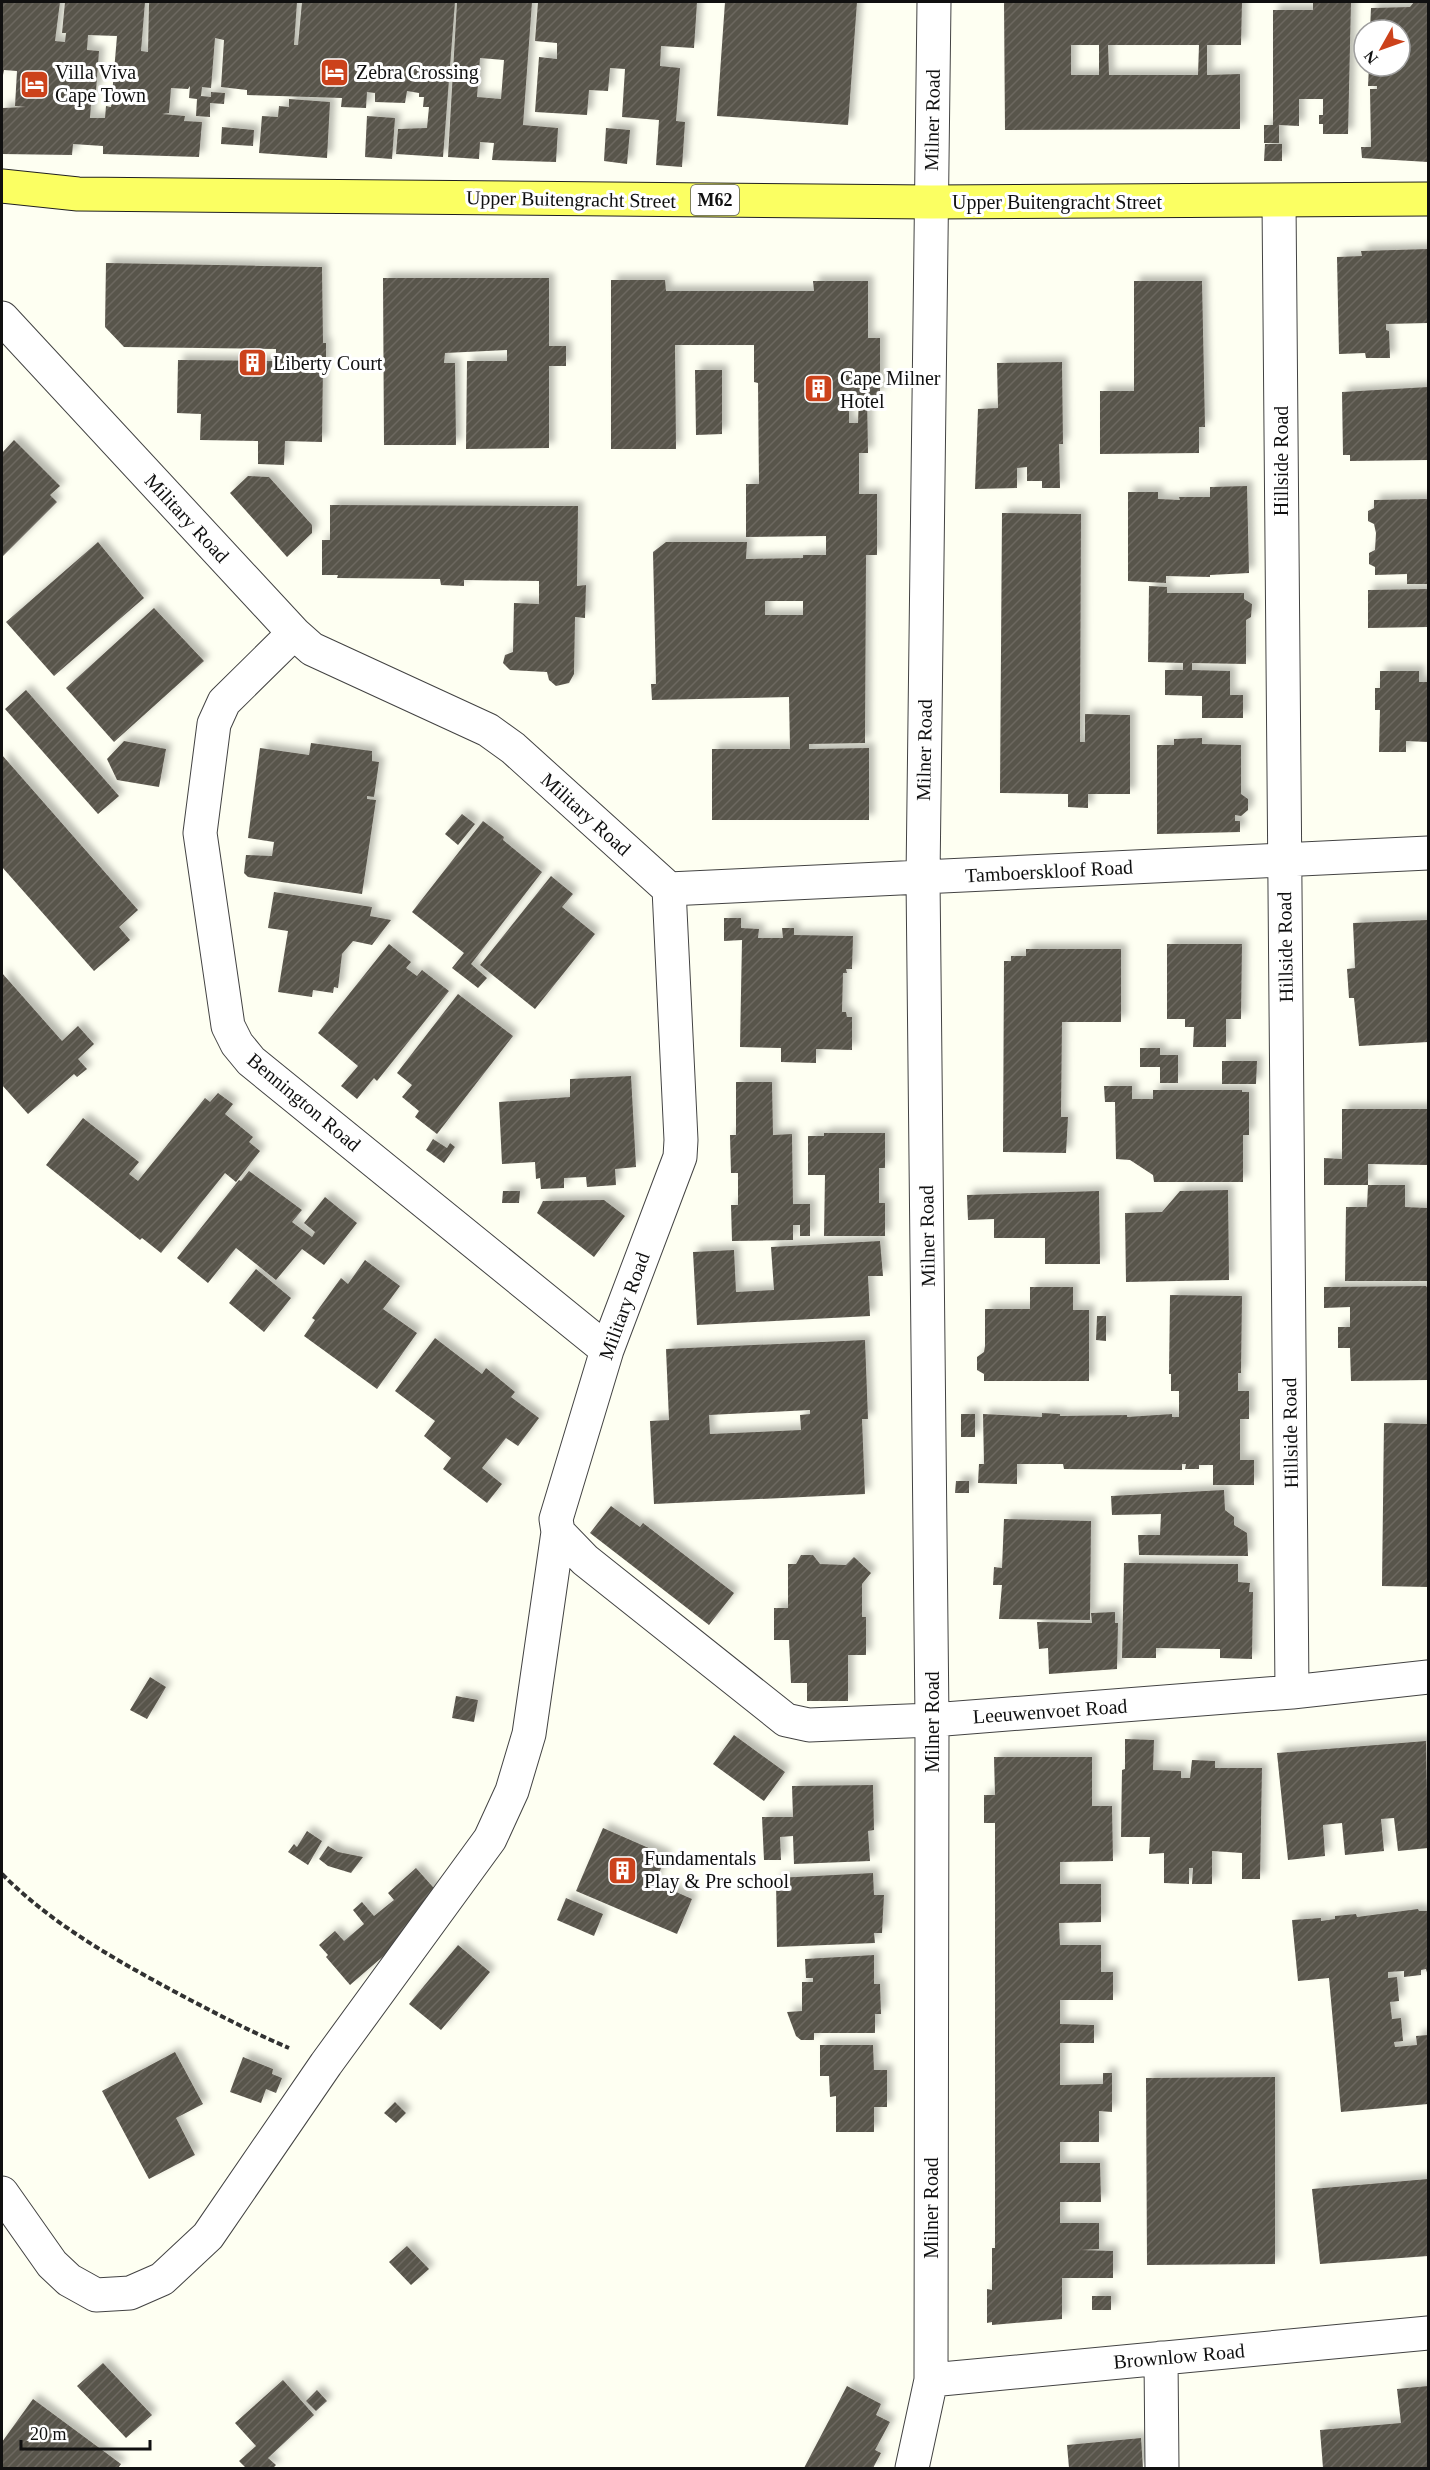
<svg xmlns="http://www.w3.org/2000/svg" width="1430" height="2470" viewBox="0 0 1430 2470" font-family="Georgia,serif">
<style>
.building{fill:url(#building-hatch);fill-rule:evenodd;filter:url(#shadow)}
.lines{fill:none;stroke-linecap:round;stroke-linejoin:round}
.minor-casing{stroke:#434343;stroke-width:35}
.major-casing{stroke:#212121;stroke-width:35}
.path{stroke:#323232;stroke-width:4;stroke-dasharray:6 3;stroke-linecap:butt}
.minor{stroke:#fff;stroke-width:33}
.major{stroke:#fbff62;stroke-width:33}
.labels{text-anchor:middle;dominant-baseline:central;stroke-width:6;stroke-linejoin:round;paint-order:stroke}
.shield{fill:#fff;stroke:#585858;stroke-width:1.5}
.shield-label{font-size:18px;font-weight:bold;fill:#101010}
.poi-label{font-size:20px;fill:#101010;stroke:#fff;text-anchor:start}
.street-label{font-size:20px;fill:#101010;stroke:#fff}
</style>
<defs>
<pattern id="building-hatch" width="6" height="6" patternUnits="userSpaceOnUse" patternTransform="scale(1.5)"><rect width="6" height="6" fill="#59544b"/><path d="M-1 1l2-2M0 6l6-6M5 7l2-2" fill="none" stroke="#6c6861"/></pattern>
<filter id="shadow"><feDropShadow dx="5.5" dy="-5.5" stdDeviation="3" flood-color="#0004"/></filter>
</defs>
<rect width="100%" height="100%" fill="#fefff2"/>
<path class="building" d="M2 2H60L55 41 65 42 66 33H62L65 2H145L141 51 148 52 149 2H297L294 45H298L302 2H455L443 157 396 154 398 129 427 128 429 107H423L424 97H419V93L407 91 405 103 375 102V93L367 92 366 108 341 107 342 98 247 95V90L221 87 224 40 215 38 211 88 202 87 201 96 211 97V92L225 93 224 104 210 103V117L196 116 197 99 189 98 190 86 188 89 171 88 169 113 162 114 185 116 184 121 202 122 199 157 103 154V146L73 144 72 155 2 154V108L26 107 15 106 17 71 4 70 2 80ZM88 35 117 36 111 107 106 106 105 118H90L92 91H96L99 51 87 50Z
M457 2H532L523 125 558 128 556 162 492 160 494 143 480 142 479 159 448 157ZM480 58 504 60 501 99 477 97Z
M538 2H697L694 48 661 46 660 66 680 68 676 121 685 122 682 167 656 165 659 120 622 117 625 69 610 68 608 91 589 90 587 115 535 112 539 57 557 59V43L535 41Z
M725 2H857L848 125 717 116Z
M1004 2H1242L1241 45H1207V75L1240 74V129L1005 130ZM1071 45H1099V75H1071ZM1108 45H1199L1198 75H1109Z
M1313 2H1351L1348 134H1323V124H1319V115H1323V99H1299V126L1279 125V143H1264V125H1273V10H1313Z
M1414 2H1428V162L1362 158 1361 147H1371L1370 89H1377V86H1368L1369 66H1400V30H1370L1371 8 1410 7Z
M289 99 330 102 327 158 259 153 262 116 278 117 279 106 289 107Z
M367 116 395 118 392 159 365 157Z
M222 127 254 130 253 146 221 144Z
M606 128 630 130 627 164 604 161Z
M1265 144H1282V161H1264Z
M1428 249V323L1386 324V330L1389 331 1390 358H1366L1365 353 1339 354 1337 257 1362 256 1361 251Z
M106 263 322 267 323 343H326V365H323L322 442 285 441 284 465 258 464V441L200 440 201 414 177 413 178 360 276 361V349L124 347 105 327Z
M383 278H549V346H566V366H549V448L466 449 467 361H507V350L445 353 444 363H455L456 445H384Z
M611 280H665L666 291H814L813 281H868V338H880V395L867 396 868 453H859V494H877V555H866L865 743 809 744V749L869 748V820H712V749H790L789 697 652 700 651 684H656L653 552 666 542H747L746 559 803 558V555H826V536L746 537V484H759L758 383 754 382V345H675L676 449H611ZM849 395H859L858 423H849ZM765 601H803V615H765Z
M1134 281H1202L1205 427H1199V453L1100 454V391H1134Z
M1062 362 1063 444H1059L1060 488H1042V481H1027V467L1017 468V488L975 489 978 409 998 408 997 363Z
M695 370H722V434L696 435Z
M1428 387V460L1350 461V455H1343L1342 392Z
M14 440 60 486 50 495 57 502 2 557V453Z
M248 476 269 477 312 525V533L287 557 230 493Z
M1247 486 1249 573 1210 575V577L1166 576V583L1128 581V492H1158V499L1180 500 1179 497H1210V487Z
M1428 499V584H1407V574L1375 575V567L1369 564V553L1375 550 1376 533 1374 524 1368 521V511L1374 508V500Z
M330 505 578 506 577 586 586 585 585 618 575 617 574 674 569 683 556 686 549 680 547 672 510 670 503 663 505 655 513 652 514 603 539 604V581L464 580V586L441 585 440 579 337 578 338 575H322V540H330Z
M1002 513 1081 514 1080 742H1085V714L1130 715V794H1088V808L1068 807V794L1000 793Z
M98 542 144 598 54 676 6 622Z
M1149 586 1167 587V593H1244V599L1252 604 1251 617 1246 620V664L1192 663V670L1230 671V695H1243V718H1202V696L1165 695V670H1183V663L1148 662Z
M1428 589V627L1368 628V590Z
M154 608 204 661 114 742 66 688Z
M1380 671H1419V682H1428V742L1406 741V752H1379L1380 710H1375V688H1380Z
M26 690 119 796 98 814 5 709Z
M1202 738V744L1241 745V794L1248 799V810L1241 816 1235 815V821H1240V832L1157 834V745H1174V739Z
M124 741 166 749 159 787 117 780 107 759Z
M311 743 372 751V761L379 762 374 797 367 796V799L376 800 362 894 248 877 244 873 246 855 272 856 274 842 248 838 260 748 309 755Z
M2 755 138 910 119 927 130 940 94 971 2 867Z
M462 814 475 824 458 845 445 834Z
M483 821 504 837 503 840 542 872 471 964 487 978 478 988 452 968 464 953 412 912Z
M551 876 573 894 562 907 595 934 535 1009 480 965Z
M274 892 372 907 370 916 391 920 372 945 353 941 342 954 338 988 334 987 333 993 313 990 312 997 278 992 288 931 268 928Z
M724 918H741V928L759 929 758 938H783L782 928H794V935L853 936 852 969H846L847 973H843L842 1012H846L847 1017H852V1050L816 1049V1063L781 1062V1048L740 1047 742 940 724 941Z
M1428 920V1042L1359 1046 1354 998H1349L1347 969 1355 968 1353 923Z
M389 944 411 962 406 968 417 976 422 970 449 991 377 1081 374 1078 357 1099 341 1086 358 1066 318 1033Z
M1167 944H1242L1241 1019H1226V1047H1193L1194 1027H1185V1019H1167Z
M1026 949H1121V1022H1062L1061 1117H1068L1066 1153 1003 1152 1004 961H1011V956H1026Z
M2 973 62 1041 78 1026 94 1044 78 1059 87 1069 77 1077 74 1074 28 1114 2 1085Z
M458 994 513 1036 437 1134 415 1117 419 1111 402 1097 412 1085 397 1073Z
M1140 1048H1160V1055H1178V1083H1160V1067H1140Z
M1222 1061H1257L1256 1084H1222Z
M631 1076 636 1167 615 1169 616 1185 587 1187 586 1177 564 1178V1188L541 1189 540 1178 536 1179 535 1162 502 1164 499 1102 570 1097V1079Z
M736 1082H772L773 1135 792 1134 793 1204H810V1236H800V1225H793V1240L732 1241 731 1205H738V1173H731L730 1135H736Z
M1104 1086H1132V1099H1153V1090H1242V1092H1249V1135H1243V1182H1154L1153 1175 1130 1160 1116 1159 1115 1102H1105Z
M218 1093 233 1104 225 1114 253 1137 249 1142 260 1151 236 1182 225 1173 161 1253 142 1238 140 1240 46 1165 83 1118 139 1162 129 1174 138 1181 205 1098 210 1102Z
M1342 1109H1428V1165L1368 1164V1185H1324V1158L1342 1159Z
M824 1133H885V1168H879V1203H885V1236H824L825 1175H808V1136H824Z
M433 1139 447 1148 450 1143 455 1147 444 1163 426 1150Z
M249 1171 302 1210 292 1222 312 1237 315 1232 304 1223 325 1197 357 1223 324 1265 302 1249 276 1280 236 1248 208 1283 177 1258 239 1180 241 1181Z
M1368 1185H1405V1207L1428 1208V1281H1345L1346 1207H1367Z
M1228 1190 1229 1280 1126 1282 1125 1213 1162 1212 1180 1191Z
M503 1191H520L519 1203H502Z
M1099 1191 1100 1264H1045V1238H994V1219L968 1220 967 1195Z
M604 1200 625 1216 594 1257 537 1213 543 1201Z
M880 1241 883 1276H868L870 1316 697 1325 693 1252 734 1250 736 1292 774 1290 771 1247Z
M365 1260 400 1286 383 1309 417 1333 377 1389 304 1336 315 1320 312 1318 341 1278 348 1284Z
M256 1269 291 1298 264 1332 229 1303Z
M1426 1286 1428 1289V1380L1351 1381 1350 1348H1338V1327H1350V1307L1324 1308V1287Z
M1030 1287H1073V1310H1089V1381H984V1374L977 1370V1357L984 1352 985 1346V1309H1030Z
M1170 1295 1242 1296 1241 1373H1238V1391H1249V1419H1240V1460H1254V1485H1213V1465H1199V1469H1185L1186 1464H1182V1470L1064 1469 1063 1464H1017V1484L978 1483 979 1464H984L983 1414 1042 1417V1413L1060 1414V1416L1127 1415V1417L1172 1414V1417H1179V1391H1171V1374H1169Z
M1097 1316H1106V1341L1096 1340Z
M435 1338 482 1374 486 1368 515 1392 511 1397 539 1418 518 1446 506 1438 482 1468 502 1484 487 1503 443 1469 451 1458 424 1436 435 1421 395 1391Z
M865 1340 868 1419H862L865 1494 654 1504 650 1421 669 1420 666 1349ZM810 1410V1414L800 1415 801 1430 710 1434 709 1415Z
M961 1414H975V1437H961Z
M1384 1423 1428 1424V1587L1382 1586Z
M956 1481H969V1493H955Z
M1224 1490 1225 1510 1234 1517V1525L1247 1533 1248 1556 1139 1555 1138 1535H1160L1161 1514 1112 1515 1111 1496Z
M611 1506 640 1527 643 1523 734 1593 709 1625 590 1533Z
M1004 1519 1091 1521 1090 1620 999 1619 1002 1585H993L994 1567 1002 1568Z
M801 1555H813L820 1564 846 1565 854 1557 871 1573 862 1584V1617H866V1655H848V1701H807V1683H791L789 1640H774V1608H788V1564H796Z
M1124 1563 1238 1564V1582L1250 1583 1249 1592H1253L1252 1659 1220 1658V1649L1156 1648V1658H1122Z
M1115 1612V1623H1118L1117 1669 1049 1674 1048 1648 1039 1649 1037 1622 1092 1623 1091 1613Z
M150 1677 166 1687 147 1719 130 1710Z
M456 1696 478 1700 474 1722 452 1718Z
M734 1735 785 1772 764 1801 713 1764Z
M1125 1739 1154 1740 1153 1770 1181 1771V1778H1190L1192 1760 1215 1761V1768H1262L1260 1879H1242V1853L1212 1851V1884H1192L1193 1868H1189V1884L1164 1883V1853L1149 1854 1150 1837H1121L1122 1770 1125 1769Z
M1426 1741 1428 1848 1398 1851 1394 1818 1381 1819 1384 1851 1345 1855 1342 1823 1323 1825 1325 1856 1288 1860 1277 1753Z
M994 1757H1092V1806H1112L1113 1861 1060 1862V1884H1101V1922L1059 1923 1060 1945H1101V1972H1113V2000H1060V2024L1094 2025V2043H1060V2085L1103 2084V2073H1112V2112L1099 2111V2142H1060V2163H1100L1101 2202H1060V2223H1099V2249L1081 2250 1113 2251V2278H1062V2319L992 2325V2322L987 2323V2289L992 2290V2248H995V1823H984V1795H995Z
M873 1785 874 1830 868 1831 870 1861 794 1864 793 1836 780 1837 781 1860H764L762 1817H793L792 1786Z
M603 1828 667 1856 653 1885 656 1887 658 1884 692 1899 677 1934 576 1891Z
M307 1831 322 1841 308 1865 288 1852 294 1844 297 1847Z
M328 1846 338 1852 363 1857 351 1873 328 1866 319 1859Z
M416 1868 440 1895 417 1927 350 1985 326 1957 328 1955 319 1945 335 1931 344 1941 364 1924 353 1910 362 1902 374 1916 394 1900 388 1893Z
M873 1873 874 1895H884L882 1933H874L875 1943 777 1947 776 1878Z
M566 1898 603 1914 594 1936 557 1920Z
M1418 1909 1419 1911H1428V1976L1426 1969 1421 1970V1975L1404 1977V1971L1388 1972V1978L1397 1977 1399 2001 1390 2002 1392 2019 1401 2018 1403 2041 1394 2042 1395 2047 1417 2045 1416 2036 1428 2035V2104L1341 2112 1329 1978 1298 1981 1292 1920 1321 1918V1921L1335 1919V1916L1356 1914 1357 1917Z
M458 1945 490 1972 441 2030 409 2004Z
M874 1955V1984H880L881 2014H875V2033H814V2040H801L796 2036 787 2012 802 2011V1982H813V1978H806L805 1959Z
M820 2045H873L874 2070H887V2107H874V2132H836V2096L830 2097 829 2076H820Z
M175 2052 203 2104 176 2118 195 2155 149 2179 102 2091Z
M243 2057 273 2069 272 2074 282 2078 276 2093 266 2089 261 2103 230 2092Z
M1275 2077V2264L1147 2265 1146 2078Z
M395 2102 406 2113 396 2123 384 2113Z
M1428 2179V2256L1320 2264 1312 2189Z
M407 2246 429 2269 411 2285 389 2262Z
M1092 2296H1111V2310H1092Z
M103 2363 152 2415 126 2438 77 2386Z
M283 2380 314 2415 268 2458 276 2465 273 2468H246L239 2461 256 2446 235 2423Z
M847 2386 881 2404 876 2415 890 2422 875 2450 881 2453 873 2468H804Z
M1428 2386V2468H1323L1320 2430 1401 2423 1397 2389Z
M317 2390 327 2401 316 2411 306 2401Z
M33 2399 121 2464 118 2468H2V2442Z
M1141 2438 1143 2468H1069L1067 2445Z"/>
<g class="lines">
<defs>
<path id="minor" d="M1279 201 1292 1692
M2 318 294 633 312 649 488 730 513 748 669 889 681 1140 680 1157 607 1350 556 1519 558 1532 529 1734 512 1791 490 1839 326 2064 208 2236 162 2279 130 2293 96 2295 69 2280 52 2264 2 2193
M294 633 224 702 214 724 200 833 228 1026 237 1044 251 1061 607 1350
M669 889 1428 853
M558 1532 585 1560 786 1720 809 1725 932 1720 1292 1692 1428 1677
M1161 2358 1162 2468
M931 2380 1428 2333
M912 2468 931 2380 932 1720 923 878 934 2"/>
<path id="major" d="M2 186 78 194 931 202 1428 199"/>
</defs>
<use href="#minor" class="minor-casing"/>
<use href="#major" class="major-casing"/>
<path class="path" d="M2 1874C50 1922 107 1955 166 1987 207 2009 247 2030 289 2048"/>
<use href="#minor" class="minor"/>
<use href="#major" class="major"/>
</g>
<defs>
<symbol id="hotel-square" viewBox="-11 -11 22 22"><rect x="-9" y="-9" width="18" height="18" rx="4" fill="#cc421b" stroke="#fff"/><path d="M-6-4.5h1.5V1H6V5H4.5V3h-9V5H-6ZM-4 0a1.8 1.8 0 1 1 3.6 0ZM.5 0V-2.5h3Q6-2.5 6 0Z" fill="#fff"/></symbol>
<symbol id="building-square" viewBox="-11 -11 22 22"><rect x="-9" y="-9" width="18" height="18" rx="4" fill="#cc421b" stroke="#fff"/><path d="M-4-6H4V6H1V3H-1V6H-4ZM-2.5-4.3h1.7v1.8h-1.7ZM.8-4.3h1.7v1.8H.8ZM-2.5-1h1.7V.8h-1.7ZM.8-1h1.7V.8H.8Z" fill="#fff"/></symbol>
</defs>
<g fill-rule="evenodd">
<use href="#hotel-square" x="318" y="56" width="33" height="33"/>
<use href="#hotel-square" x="18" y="68" width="33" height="33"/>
<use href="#building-square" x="236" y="346" width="33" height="33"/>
<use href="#building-square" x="802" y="372" width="33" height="33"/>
<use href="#building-square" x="606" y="1854" width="33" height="33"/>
</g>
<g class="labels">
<rect class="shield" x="691" y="185" width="48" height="30" rx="4.5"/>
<g class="shield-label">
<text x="715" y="200">M62</text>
</g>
<g class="poi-label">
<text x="55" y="72">Villa Viva<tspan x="55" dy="23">Cape Town</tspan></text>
<text x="356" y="72">Zebra Crossing</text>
<text x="273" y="363">Liberty Court</text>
<text x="840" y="378">Cape Milner<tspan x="840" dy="23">Hotel</tspan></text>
<text x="644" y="1858">Fundamentals<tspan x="644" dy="23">Play &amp; Pre school</tspan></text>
</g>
<g class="street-label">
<text transform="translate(932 120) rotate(-89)">Milner Road</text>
<text transform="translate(571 199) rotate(1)">Upper Buitengracht Street</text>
<text x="1057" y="202">Upper Buitengracht Street</text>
<text transform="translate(1281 461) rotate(-90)">Hillside Road</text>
<text transform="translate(187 518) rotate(47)">Military Road</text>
<text transform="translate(924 750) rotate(-89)">Milner Road</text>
<text transform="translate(586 814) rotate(42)">Military Road</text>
<text transform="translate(1049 871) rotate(-3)">Tamboerskloof Road</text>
<text transform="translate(1285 947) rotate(-91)">Hillside Road</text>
<text transform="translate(304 1102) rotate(40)">Bennington Road</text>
<text transform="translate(927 1236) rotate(-91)">Milner Road</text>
<text transform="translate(624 1306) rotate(-70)">Military Road</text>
<text transform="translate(1290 1433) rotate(-91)">Hillside Road</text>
<text transform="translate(1050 1711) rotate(-4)">Leeuwenvoet Road</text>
<text transform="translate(932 1722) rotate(-90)">Milner Road</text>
<text transform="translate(931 2208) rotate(-90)">Milner Road</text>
<text transform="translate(1179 2356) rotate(-5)">Brownlow Road</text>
</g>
</g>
<rect width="1430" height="2470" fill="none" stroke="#101010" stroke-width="6"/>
<g transform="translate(1382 48) rotate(230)"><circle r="28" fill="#ffffff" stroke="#9f9f9f" stroke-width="1.5"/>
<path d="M0-4.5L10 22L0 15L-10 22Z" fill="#cc421b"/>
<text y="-9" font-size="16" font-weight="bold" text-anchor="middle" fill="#101010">N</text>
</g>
<path d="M21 2440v9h129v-9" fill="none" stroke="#101010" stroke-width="3"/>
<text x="30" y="2440" font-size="18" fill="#101010" stroke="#ffffff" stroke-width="4.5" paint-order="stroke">20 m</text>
</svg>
